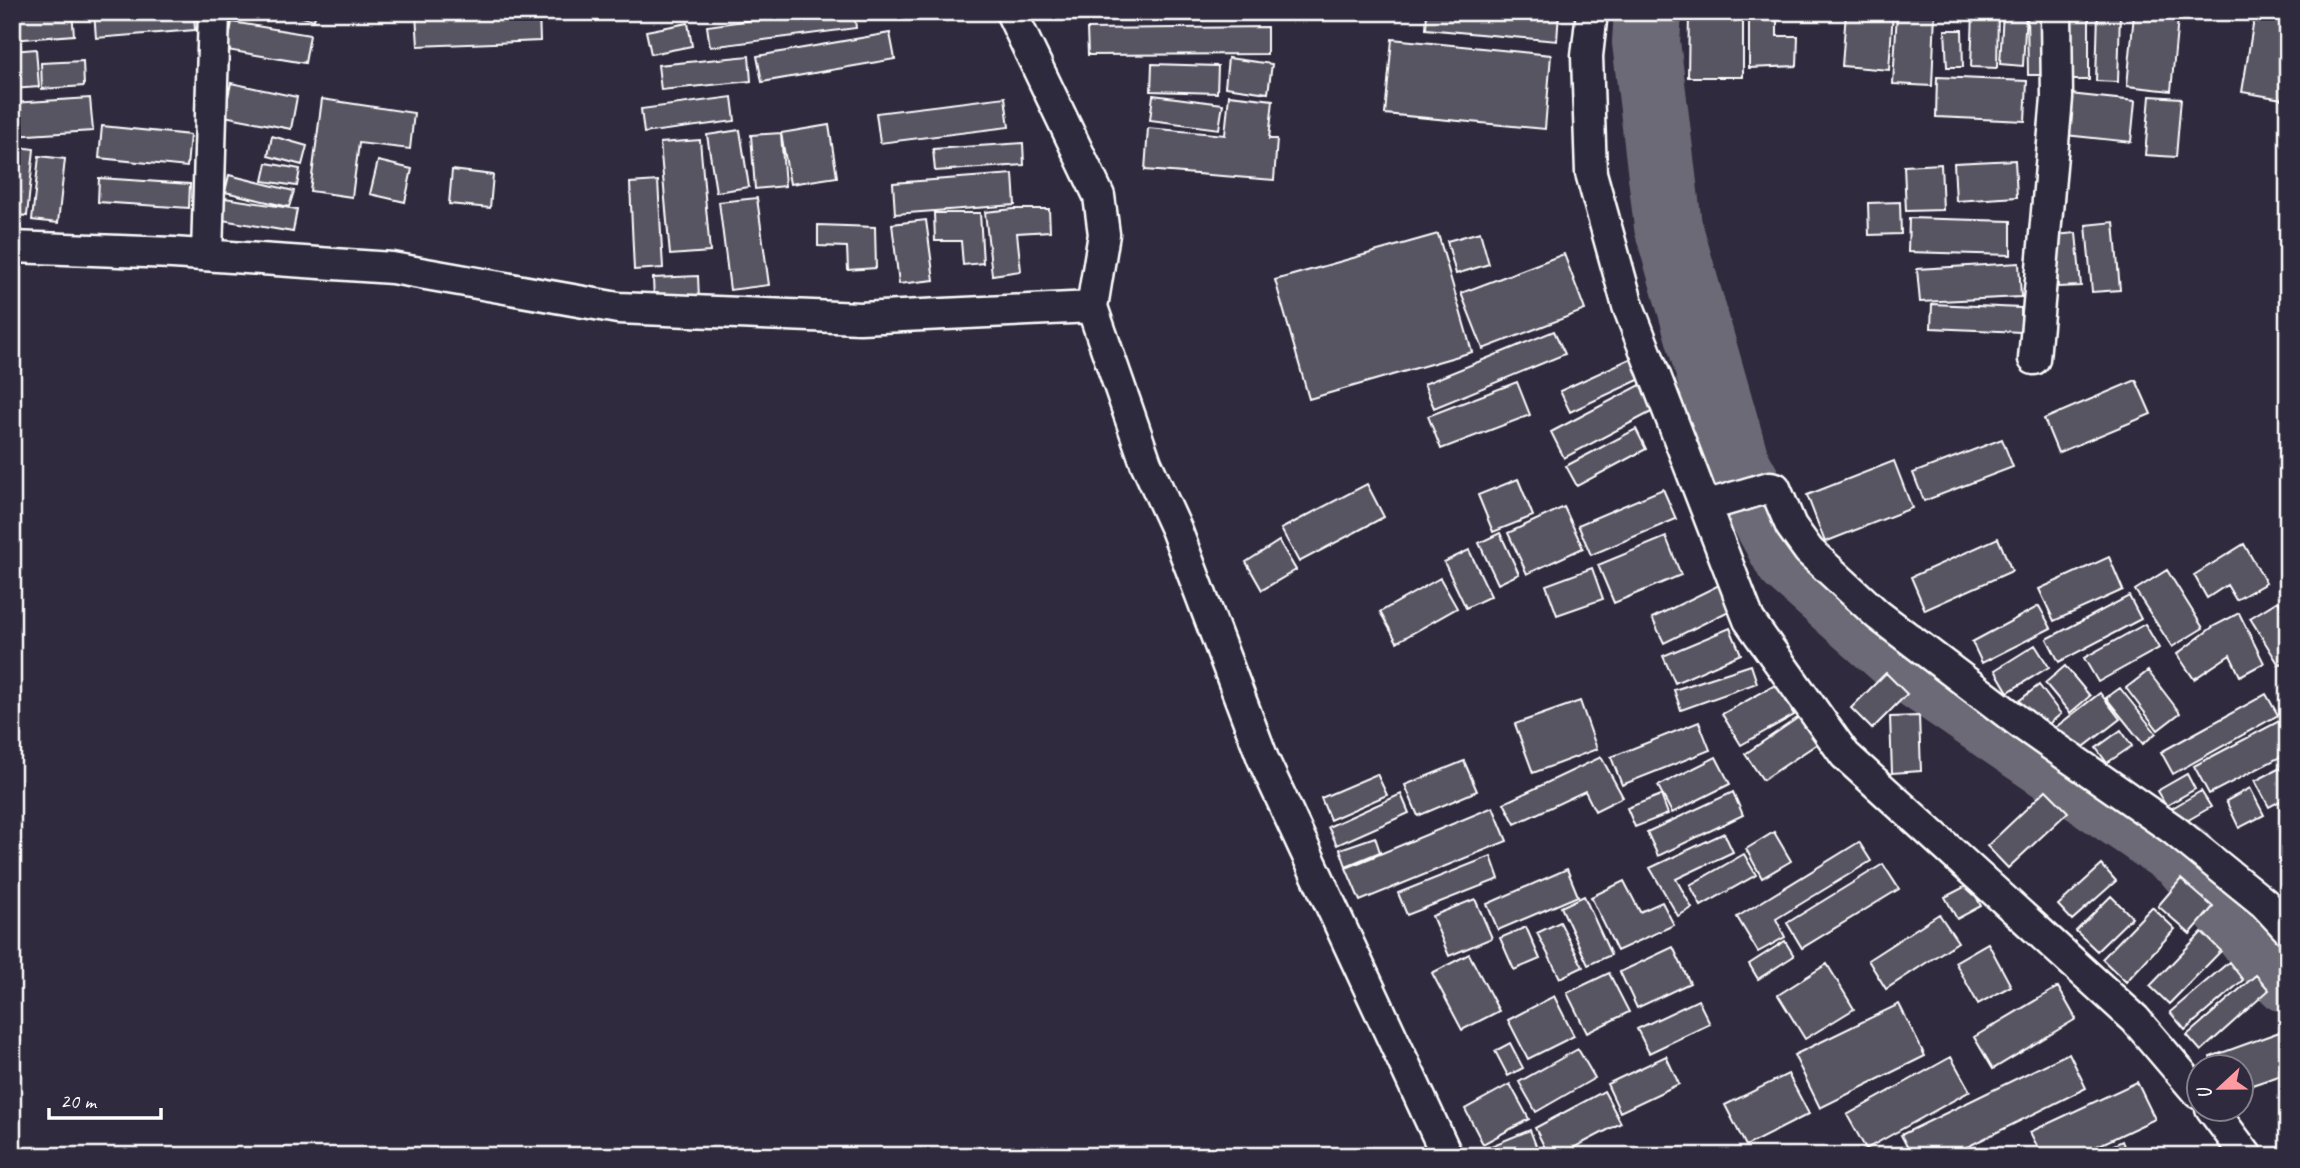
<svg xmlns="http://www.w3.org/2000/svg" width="2300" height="1168" viewBox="0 0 2300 1168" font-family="Caveat,sans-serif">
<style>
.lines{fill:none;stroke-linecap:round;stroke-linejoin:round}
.river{stroke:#6d6a77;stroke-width:68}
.building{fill:#595564;stroke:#fff;stroke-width:2}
.minor-casing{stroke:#fff;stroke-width:35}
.minor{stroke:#2f2a3d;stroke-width:30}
</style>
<rect width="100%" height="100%" fill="#2f2a3d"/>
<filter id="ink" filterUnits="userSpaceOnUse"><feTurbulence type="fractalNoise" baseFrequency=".0143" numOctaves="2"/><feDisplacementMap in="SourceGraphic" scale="14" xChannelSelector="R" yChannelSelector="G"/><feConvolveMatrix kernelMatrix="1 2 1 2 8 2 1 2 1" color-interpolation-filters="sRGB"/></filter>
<g filter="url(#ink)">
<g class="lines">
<path class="river" d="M1648 12 1646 42 1668 226 1736 464 1789 561 1919 676 2185 858 2288 979"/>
</g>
<path class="building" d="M12 12H72L74 35 12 40Z
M94 12H194L195 30 96 38Z
M283 12H316L314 20Z
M539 12 540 41 418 46 416 14Z
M810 12H854L856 28 710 47 707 26Z
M1427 12H1559L1557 41 1426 29Z
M1689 12H1743V77H1688Z
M1749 12H1777V36H1798L1797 66 1749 68Z
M1846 12H1893L1889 70 1842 66Z
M1897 12H1935L1932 86 1893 84Z
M1973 12H1998L1997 68 1971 67Z
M2003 12H2026L2023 66 2000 64Z
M2027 12H2053V75H2028Z
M2061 12H2089V80H2060Z
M2098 12H2120L2118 82 2096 81Z
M2255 13 2288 18V68L2282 99 2242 92Z
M2134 14 2178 19 2171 91 2127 86Z
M232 22 310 35 305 63 227 50Z
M688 23 692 46 651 54 646 31Z
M1267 27V54L1088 55 1087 29Z
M1945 30H1962L1963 67H1947Z
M890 33 895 59 762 82 757 56Z
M1392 39 1551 55 1545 129 1385 114Z
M36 49 39 87 12 89V51Z
M749 56 751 81 661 90 658 65Z
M1228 58 1272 64 1268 93 1225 87Z
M83 61 84 86 42 89 41 63Z
M1152 64 1218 66 1217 93 1151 91Z
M1937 77 2027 81 2025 121 1936 117Z
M231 83 297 97 291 129 224 116Z
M2060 93 2135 101 2131 142 2056 134Z
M1153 95 1223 104 1219 129 1150 120Z
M1229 95 1273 100 1269 139H1277L1274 180 1145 170 1148 128 1225 135Z
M2150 96 2181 98 2176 157 2145 155Z
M732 97 735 121 644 133 641 109Z
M1005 97 1009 127 880 143 876 113Z
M90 98 93 131 12 136V103Z
M322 99 414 113 410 149 359 143 352 197 310 191Z
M829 125 837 177 790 184 781 133Z
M102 126 190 135 187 167 99 158Z
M740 130 749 187 716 192 707 135Z
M781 133 785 186 755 189 751 135Z
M272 136 307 146 302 165 268 156Z
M700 140 710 252 670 255 660 143Z
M1023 143 1024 165 935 171 933 149Z
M12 146 34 149 27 216 12 214Z
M39 156 65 159 58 223 32 220Z
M2015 160 2017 197 1956 201 1954 163Z
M378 161 412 169 405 202 370 194Z
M267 163 300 169 297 186 263 181Z
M1941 164 1943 210 1906 211 1904 166Z
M452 170 493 175 490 208 449 204Z
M1013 174 1015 205 895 214 893 183Z
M229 175 294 191 289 207 225 192Z
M99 178 190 184 189 208 98 202Z
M658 181 663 268 634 270 630 183Z
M225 198 297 209 293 232 222 220Z
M757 198 769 285 730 290 719 202Z
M1900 202 1901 234 1869 235 1868 203Z
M1014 209H1049L1050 231 1017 233 1021 271 992 275 985 212Z
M934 213H980L983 263 963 265 961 241H935Z
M1909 218 2011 221V255L1908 252Z
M926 220 934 280 899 284 892 224Z
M2114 222 2120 290 2092 292 2086 225Z
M818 225 875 227 876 268 848 270 847 247 818 246Z
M1480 232 1489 264 1456 274 1447 241Z
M2076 233 2081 286 2058 287 2055 235Z
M1438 234 1472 352 1309 399 1275 280Z
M1564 254 1585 310 1483 349 1461 293Z
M2019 263 2021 297 1920 302 1917 269Z
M698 276 699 299 654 301 653 278Z
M1932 304 2021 308V332L1931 328Z
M1554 331 1565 354 1434 408 1424 384Z
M1636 356 1645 377 1570 412 1560 391Z
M2136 380 2151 414 2058 453 2044 419Z
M1517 382 1530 415 1441 449 1428 416Z
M1644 383 1657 409 1564 458 1551 432Z
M1636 429 1646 449 1577 486 1566 466Z
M2002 439 2013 467 1924 501 1913 473Z
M1894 461 1912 508 1825 542 1807 495Z
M1518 479 1533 516 1493 532 1478 495Z
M1367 484 1384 517 1299 562 1281 529Z
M1663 489 1676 519 1591 555 1578 525Z
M1564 507 1583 548 1527 574 1508 533Z
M1500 533 1519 574 1498 584 1479 543Z
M1666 537 1681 575 1614 603 1598 565Z
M1998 538 2012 571 1925 610 1911 577Z
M1279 541 1296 570 1262 590 1246 562Z
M2244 544 2266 583 2236 600 2227 585 2207 598 2194 575Z
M1469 550 1491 596 1466 608 1444 562Z
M2109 557 2123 590 2054 621 2039 589Z
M1592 568 1603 599 1557 615 1546 585Z
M2167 570 2203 628 2172 647 2135 590Z
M1440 578 1457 608 1397 642 1380 612Z
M1719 585 1731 610 1664 643 1652 618Z
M2129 596 2141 619 2059 662 2047 639Z
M2278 601 2288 618V660L2279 665 2250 618Z
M2039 606 2051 628 1982 663 1972 642Z
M2239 613 2264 663 2240 676 2230 655 2194 679 2177 654 2214 626Z
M2145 624 2159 648 2098 682 2084 658Z
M1730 628 1741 654 1675 683 1663 656Z
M2035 645 2049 667 2008 692 1995 670Z
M1751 665 1757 683 1681 710 1674 690Z
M2065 666 2090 696 2070 713 2045 683Z
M2148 671 2180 713 2158 730 2126 688Z
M1886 673 1907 694 1872 729 1851 708Z
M1777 684 1794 715 1741 745 1722 714Z
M2039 685 2061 714 2038 733 2015 704Z
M2120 688 2156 733 2143 744 2106 698Z
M2100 693 2120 719 2072 756 2052 730Z
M2266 694 2278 715 2173 774 2161 752Z
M1580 701 1597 749 1533 773 1515 724Z
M1802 715 1820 742 1763 780 1745 754Z
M1919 716 1921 771 1892 773 1890 717Z
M2283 719 2288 728V753L2209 794 2194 766Z
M1699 722 1710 750 1622 785 1611 757Z
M2121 730 2132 746 2107 763 2096 748Z
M1601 757 1623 797 1595 811 1585 791 1515 824 1504 803Z
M1716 757 1730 784 1672 813 1658 786Z
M1464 761 1477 791 1418 816 1405 785Z
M2288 764V797L2269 807 2255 781Z
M1377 774 1387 795 1330 820 1321 798Z
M2187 774 2195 789 2166 806 2157 791Z
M2250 788 2264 815 2239 828 2226 801Z
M2046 790 2068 812 2008 868 1987 846Z
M2201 791 2211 807 2178 826 2169 810Z
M1733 792 1743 815 1658 856 1647 832Z
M1401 794 1409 813 1337 845 1328 827Z
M1661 795 1668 814 1635 827 1627 808Z
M1493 807 1507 841 1360 901 1346 868Z
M1774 832 1791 861 1762 878 1746 849Z
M1724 833 1733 852 1676 879 1692 908 1678 916 1650 868Z
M1375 837 1380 852 1346 866 1340 849Z
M1859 842 1871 861 1776 919 1785 937 1758 952 1737 917Z
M1744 854 1756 875 1701 906 1690 885Z
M1491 856 1499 879 1407 915 1398 893Z
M1883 864 1899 889 1802 948 1787 923Z
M2102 865 2116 881 2072 920 2058 905Z
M1567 869 1578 896 1498 930 1487 904Z
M2181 879 2213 907 2190 934 2158 906Z
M1624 881 1640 912 1662 902 1674 925 1617 951 1591 897Z
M1970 884 1981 906 1957 919 1945 897Z
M1584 896 1611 955 1588 965 1561 907Z
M2111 896 2132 917 2097 951 2076 931Z
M1475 899 1492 938 1449 956 1432 916Z
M2152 907 2175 929 2126 982 2102 959Z
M1939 914 1958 942 1886 989 1868 960Z
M1560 922 1583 967 1560 978 1537 933Z
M1526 927 1540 959 1514 970 1500 938Z
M2202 932 2221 951 2169 1004 2150 986Z
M1785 941 1794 956 1758 979 1749 964Z
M1988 943 2011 986 1978 1004 1955 962Z
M1673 947 1690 983 1637 1008 1620 972Z
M1469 954 1499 1011 1462 1030 1432 973Z
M2229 962 2243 980 2185 1030 2170 1012Z
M1827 964 1854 1009 1805 1039 1778 995Z
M1609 973 1629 1012 1587 1033 1567 993Z
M2256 975 2269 990 2201 1051 2187 1035Z
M2058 987 2076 1019 1993 1069 1974 1037Z
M1554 996 1574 1036 1528 1059 1508 1020Z
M1698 1000 1710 1024 1649 1053 1637 1029Z
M1899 1004 1925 1056 1820 1108 1794 1055Z
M2285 1030 2288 1073 2240 1089V1066H2213L2210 1057Z
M1510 1043 1523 1068 1508 1076 1495 1051Z
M1578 1049 1595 1078 1536 1112 1519 1082Z
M2069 1053 2086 1088 1949 1156H1912L1901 1135Z
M1666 1056 1679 1084 1620 1112 1607 1084Z
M1951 1057 1970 1091 1866 1149 1847 1115Z
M1788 1074 1809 1114 1746 1146 1725 1105Z
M2137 1082 2155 1119 2076 1156H2042L2030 1132Z
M1510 1084 1529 1119 1483 1144 1465 1109Z
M1604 1091 1621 1123 1558 1156H1549L1535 1128Z
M1530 1130 1540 1156H1489L1486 1148Z
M2122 1141 2128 1156H2091Z
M1893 1148 1897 1156H1878Z
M2007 1149 2009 1156H1993Z"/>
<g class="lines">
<defs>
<path id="minor" d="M1011 12 1099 196 1104 234 1092 307 1146 463 1176 529 1263 759 1447 1156
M1592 12 1587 56 1591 173 1628 306 1749 620 1845 755 2135 1019 2198 1093
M12 247 173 253 392 268 618 308 860 318 1092 307
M207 255 214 12
M2034 359 2057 98 2056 12
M1705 506 1770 487 1775 488 1791 526 1809 551 1878 615 2023 725 2174 830 2264 903 2288 929
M2211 1108 2247 1156"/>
</defs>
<use href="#minor" class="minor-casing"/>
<use href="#minor" class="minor"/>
</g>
</g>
<rect width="2300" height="1168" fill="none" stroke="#2f2a3d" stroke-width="42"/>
<rect x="21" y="21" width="2258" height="1126" fill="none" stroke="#fff" stroke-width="2.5" filter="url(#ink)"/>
<g transform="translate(2220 1088) rotate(248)"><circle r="33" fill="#2f2a3d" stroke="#827f8b" stroke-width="2"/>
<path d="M0-5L12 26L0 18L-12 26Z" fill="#ff9aa2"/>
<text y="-10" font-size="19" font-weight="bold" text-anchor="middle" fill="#ffffff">U</text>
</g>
<path d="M49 1108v10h112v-10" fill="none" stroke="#ffffff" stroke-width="3.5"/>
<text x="60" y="1108" font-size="21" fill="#ffffff" stroke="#2f2a3d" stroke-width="5" paint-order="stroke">20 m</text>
</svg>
